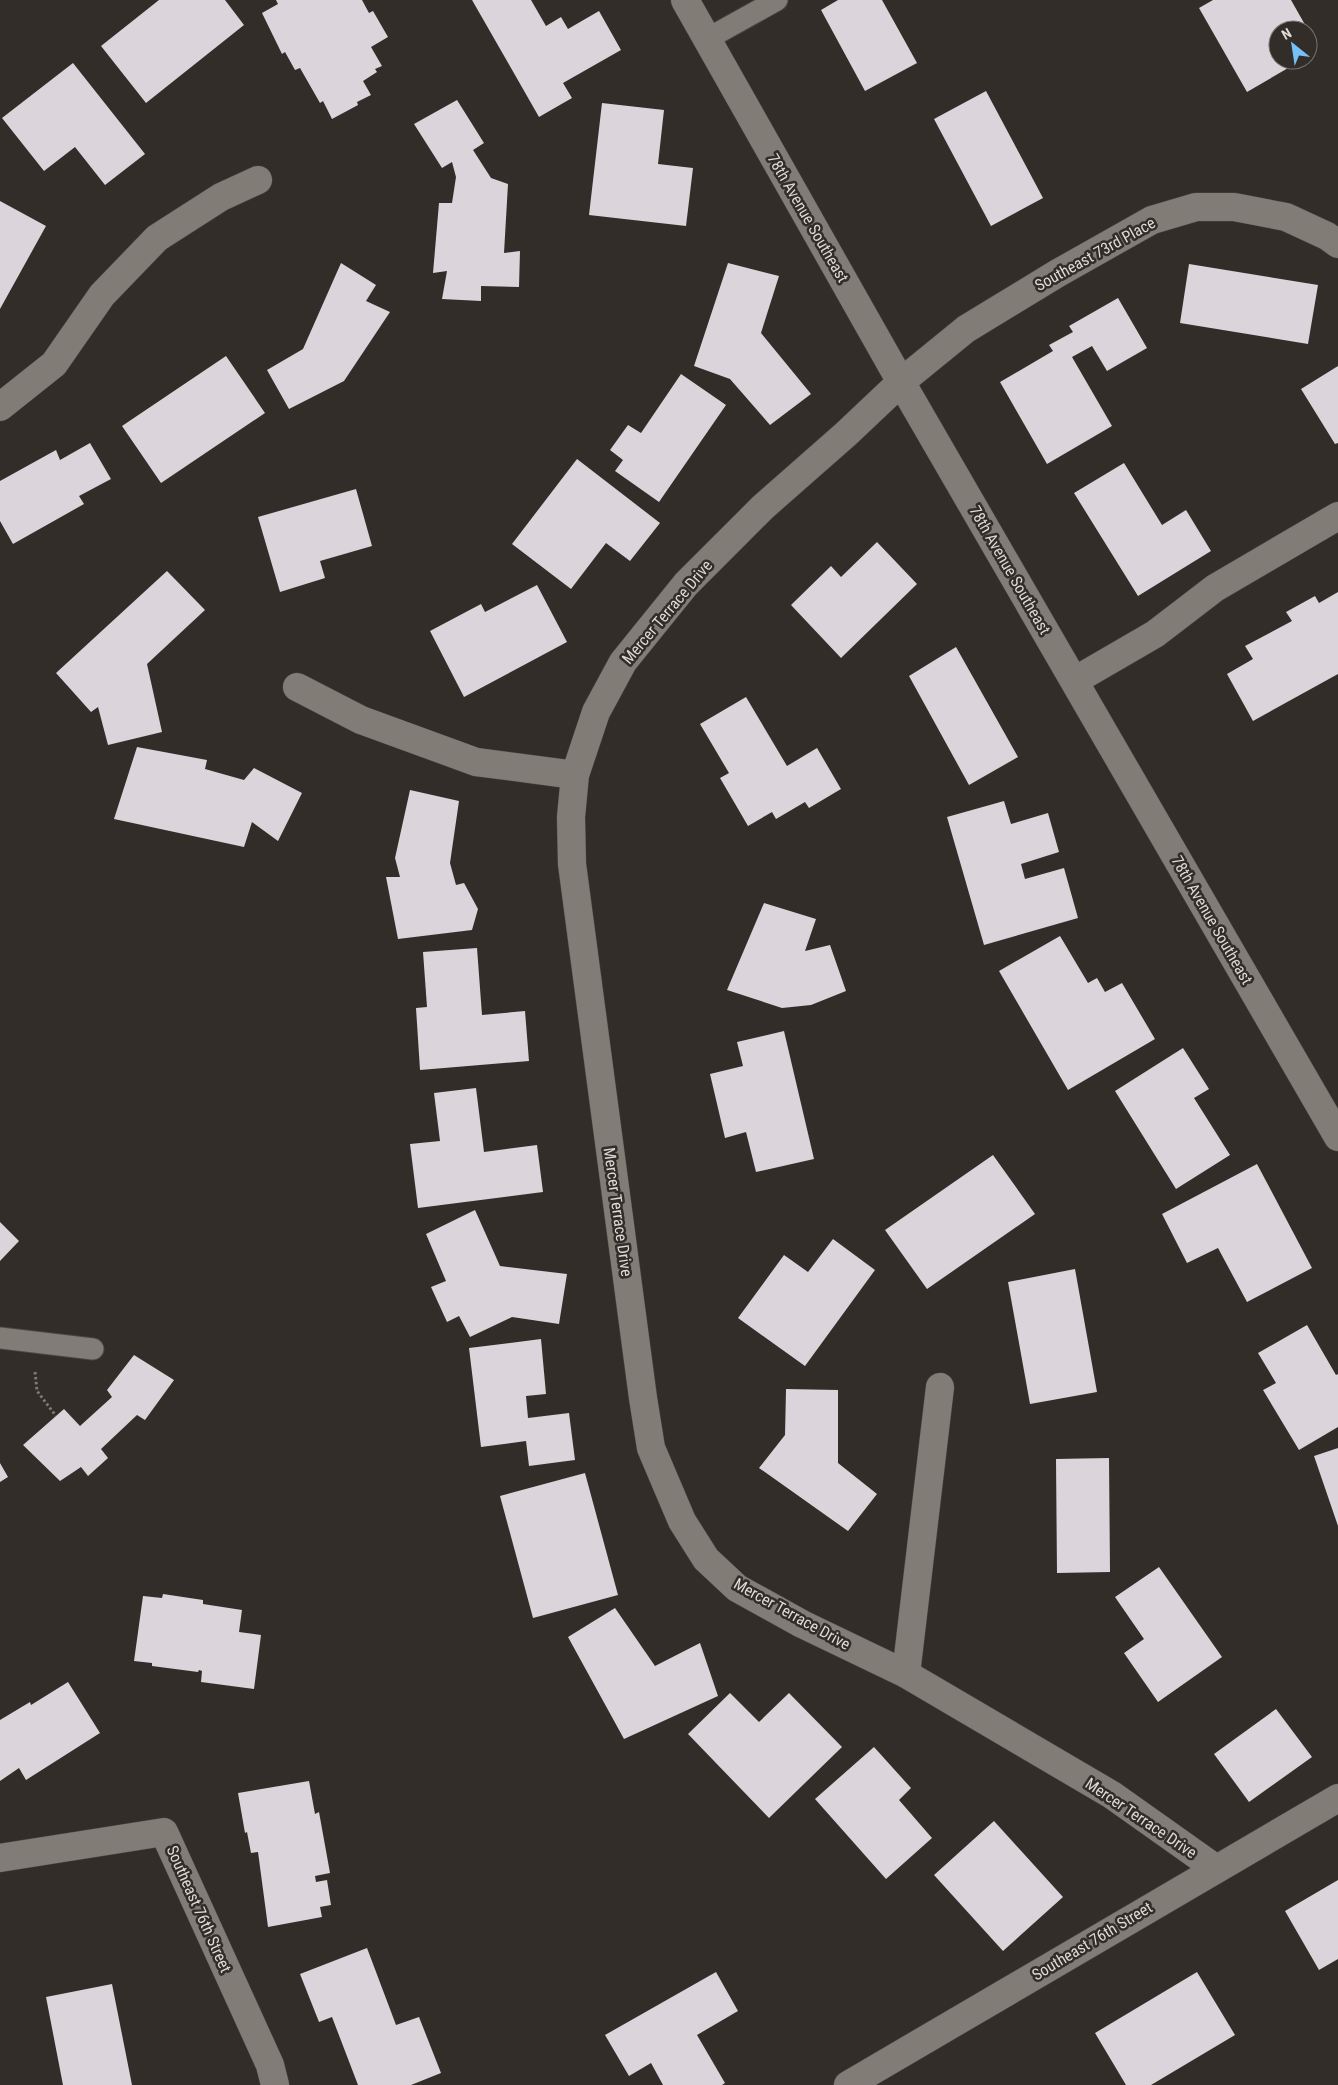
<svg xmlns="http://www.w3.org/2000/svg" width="1338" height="2085" viewBox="0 0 1338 2085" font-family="'Roboto Condensed',sans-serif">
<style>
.building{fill:#dbd4db}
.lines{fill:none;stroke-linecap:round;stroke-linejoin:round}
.lane-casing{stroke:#4d4844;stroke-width:23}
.street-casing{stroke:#4d4844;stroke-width:29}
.path{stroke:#7e7975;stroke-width:3;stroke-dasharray:2.5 2.5;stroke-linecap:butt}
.lane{stroke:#827c76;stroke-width:21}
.street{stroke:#827c76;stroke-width:28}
.labels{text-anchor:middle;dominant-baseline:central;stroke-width:5;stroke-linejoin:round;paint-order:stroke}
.street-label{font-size:16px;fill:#dedad7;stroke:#322d28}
</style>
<rect width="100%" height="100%" fill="#322d28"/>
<path class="building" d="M159 0H225L244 25 146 103 101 46Z
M276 0H362L369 13 373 11 388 37 371 47 382 66 375 69 377 72 363 81 371 95 357 102 358 105 332 119 323 101 320 103 300 68 295 70 285 52 282 54 262 13 278 4Z
M472 0H531L546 26 561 17 568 29 599 11 621 50 563 83 572 98 539 117Z
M838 0H882L917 63 865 91 821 10Z
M1213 0H1291L1308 30H1278V60H1302L1247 92 1199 8Z
M73 63 145 154 105 185 75 147 44 171 2 118Z
M986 91 1043 198 991 226 934 119Z
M457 100 484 143 473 150 491 178 508 184 504 253 520 251 519 287 481 286V301L442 299 447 271 433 273 439 203H452L456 177 452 162 442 168 414 124Z
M602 103 664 110 658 164 693 168 686 226 589 215Z
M0 201 46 226 0 309Z
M341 263 376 285 366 301 390 312 344 381 289 409 267 370 303 349Z
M728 263 779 276 761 333 811 394 770 425 730 379 694 366Z
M1189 264 1318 285 1308 344 1180 323Z
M1118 298 1147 348 1107 371 1092 346 1072 357 1112 426 1047 464 1000 382 1053 351 1049 345 1073 332 1069 326Z
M226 356 265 413 161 483 122 426Z
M1338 366V443L1335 444 1301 389Z
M681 374 726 405 659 502 615 471 623 460 610 450 628 425 641 433Z
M90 443 111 479 79 496 84 504 13 544 0 521V481L56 450 60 460Z
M577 459 660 523 630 561 606 543 571 589 512 544Z
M1124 463 1162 525 1186 510 1211 551 1138 596 1074 493Z
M356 489 372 546 320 561 325 578 280 592 258 517Z
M877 542 917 584 841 658 791 605 831 566 841 577Z
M167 571 205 610 147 664 162 732 108 745 98 707 91 712 56 673Z
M537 585 567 642 464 697 430 631 481 604 485 612Z
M1338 592V674L1253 721 1227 674 1253 659 1245 646 1292 621 1286 612 1315 596 1319 603Z
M956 647 1018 757 969 785 909 676Z
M746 697 787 766 817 748 841 789 809 808 805 802 776 819 772 812 748 826 720 778 729 773 700 724Z
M137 747 207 760 205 769 244 780 254 768 302 793 278 841 252 822 244 847 114 819Z
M410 790 459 801 450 863 456 885 464 883 478 909 472 930 398 939 386 877H400L395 858Z
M1004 801 1011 824 1048 813 1059 852 1021 864 1025 879 1064 868 1078 918 984 945 947 817Z
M764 903 816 919 805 951 830 945 846 991 811 1005 782 1008 727 990Z
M1060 936 1088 983 1097 978 1105 992 1122 983 1155 1039 1068 1090 999 971Z
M477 948 482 1015 525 1011 529 1061 420 1070 416 1008 427 1007 423 952Z
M784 1031 814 1159 756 1172 746 1132 725 1138 710 1074 743 1066 737 1042Z
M1183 1048 1209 1089 1194 1098 1230 1155 1176 1189 1115 1091Z
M476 1088 484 1152 537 1145 543 1192 418 1208 410 1144 440 1141 434 1093Z
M993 1155 1035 1214 927 1289 885 1230Z
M1257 1164 1312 1268 1247 1302 1218 1248 1187 1263 1162 1214Z
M475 1210 500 1266 567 1274 559 1324 512 1317 470 1337 459 1316 447 1322 431 1287 446 1281 426 1234Z
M0 1222 19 1241 0 1261Z
M833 1239 875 1270 805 1366 738 1318 784 1255 808 1272Z
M1075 1269 1097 1392 1030 1404 1008 1282Z
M1307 1325 1336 1375 1338 1374V1427L1299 1450 1263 1390 1276 1383 1258 1353Z
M541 1339 546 1394 526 1396 528 1418 569 1413 575 1460 529 1466 526 1441 481 1447 469 1348Z
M134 1355 174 1380 145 1420 137 1415 101 1449 108 1458 88 1476 81 1467 60 1481 23 1445 64 1409 80 1426 112 1397 107 1390Z
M786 1389 838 1390V1463L877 1494 848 1531 759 1468 785 1435Z
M1338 1448V1526L1314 1456Z
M1109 1458 1110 1572 1057 1573 1056 1459Z
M0 1463 8 1477 0 1482Z
M585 1473 618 1595 533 1618 500 1496Z
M1159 1567 1222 1657 1158 1702 1124 1653 1144 1639 1115 1597Z
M163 1594 203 1600V1604L242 1610 239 1632 261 1635 254 1689 201 1682 202 1671 199 1670 198 1672 152 1666V1663L134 1661 143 1596 162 1598Z
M615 1608 655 1666 700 1643 718 1696 624 1739 568 1637Z
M68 1682 100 1733 26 1780 19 1768 0 1781V1720L30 1702 31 1705Z
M730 1693 759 1722 789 1693 842 1747 769 1818 688 1734Z
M1276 1709 1312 1757 1249 1802 1214 1754Z
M874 1747 911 1788 899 1800 932 1838 886 1879 815 1799Z
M309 1781 315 1814 319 1812 330 1873 315 1876 316 1882 327 1880 331 1905 320 1907 322 1917 268 1927 258 1852 251 1853 247 1832 245 1833 238 1793Z
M994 1821 1063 1897 1003 1951 934 1875Z
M1338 1880V1959L1319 1970 1285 1911Z
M367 1948 396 2025 419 2017 441 2073 411 2085H358L332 2017 319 2022 300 1974Z
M716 1972 738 2011 697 2035 725 2083 722 2085H663L651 2063 629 2076 605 2035Z
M1197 1972 1235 2035 1151 2085H1126L1095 2033Z
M112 1984 132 2085H63L46 1997Z"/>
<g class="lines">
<defs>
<path id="lane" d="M707 39 777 0
M0 1338 93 1349"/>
<path id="street" d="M685 0 901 382 1338 1137
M0 407 54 364 102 295 157 238 221 197 258 180
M1074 681 1155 634 1215 588 1338 516
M297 687 361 720 476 762 575 775
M906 1674 940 1387
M0 1858 164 1832 270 2065 275 2085
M1215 1868 1112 1795 906 1674 802 1624 737 1588 706 1559 682 1521 651 1448 643 1398 572 864 571 817 575 775 596 712 623 662 686 584 763 507 846 434 901 382 966 329 1058 273 1152 220 1196 207H1234L1286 217 1327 236 1338 244
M848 2085 1338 1798"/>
</defs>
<use href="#lane" class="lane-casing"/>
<use href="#street" class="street-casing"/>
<path class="path" d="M35 1372 37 1391 56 1416"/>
<use href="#lane" class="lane"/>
<use href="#street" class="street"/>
</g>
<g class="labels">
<g class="street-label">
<text transform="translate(808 218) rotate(60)">78th Avenue Southeast</text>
<text transform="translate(1095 254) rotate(-29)">Southeast 73rd Place</text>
<text transform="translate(1010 570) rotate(60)">78th Avenue Southeast</text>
<text transform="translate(667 612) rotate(-50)">Mercer Terrace Drive</text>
<text transform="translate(1212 920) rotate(60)">78th Avenue Southeast</text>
<text transform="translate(618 1212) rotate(82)">Mercer Terrace Drive</text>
<text transform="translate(792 1614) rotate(29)">Mercer Terrace Drive</text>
<text transform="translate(1141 1818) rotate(34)">Mercer Terrace Drive</text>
<text transform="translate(199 1909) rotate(66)">Southeast 76th Street</text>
<text transform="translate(1092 1941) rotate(-31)">Southeast 76th Street</text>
</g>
</g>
<g transform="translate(1293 45) rotate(330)"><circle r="24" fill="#322d28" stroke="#77726e"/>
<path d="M0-4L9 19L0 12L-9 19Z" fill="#75c0f6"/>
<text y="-8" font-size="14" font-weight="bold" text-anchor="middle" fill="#dedad7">N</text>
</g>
</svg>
